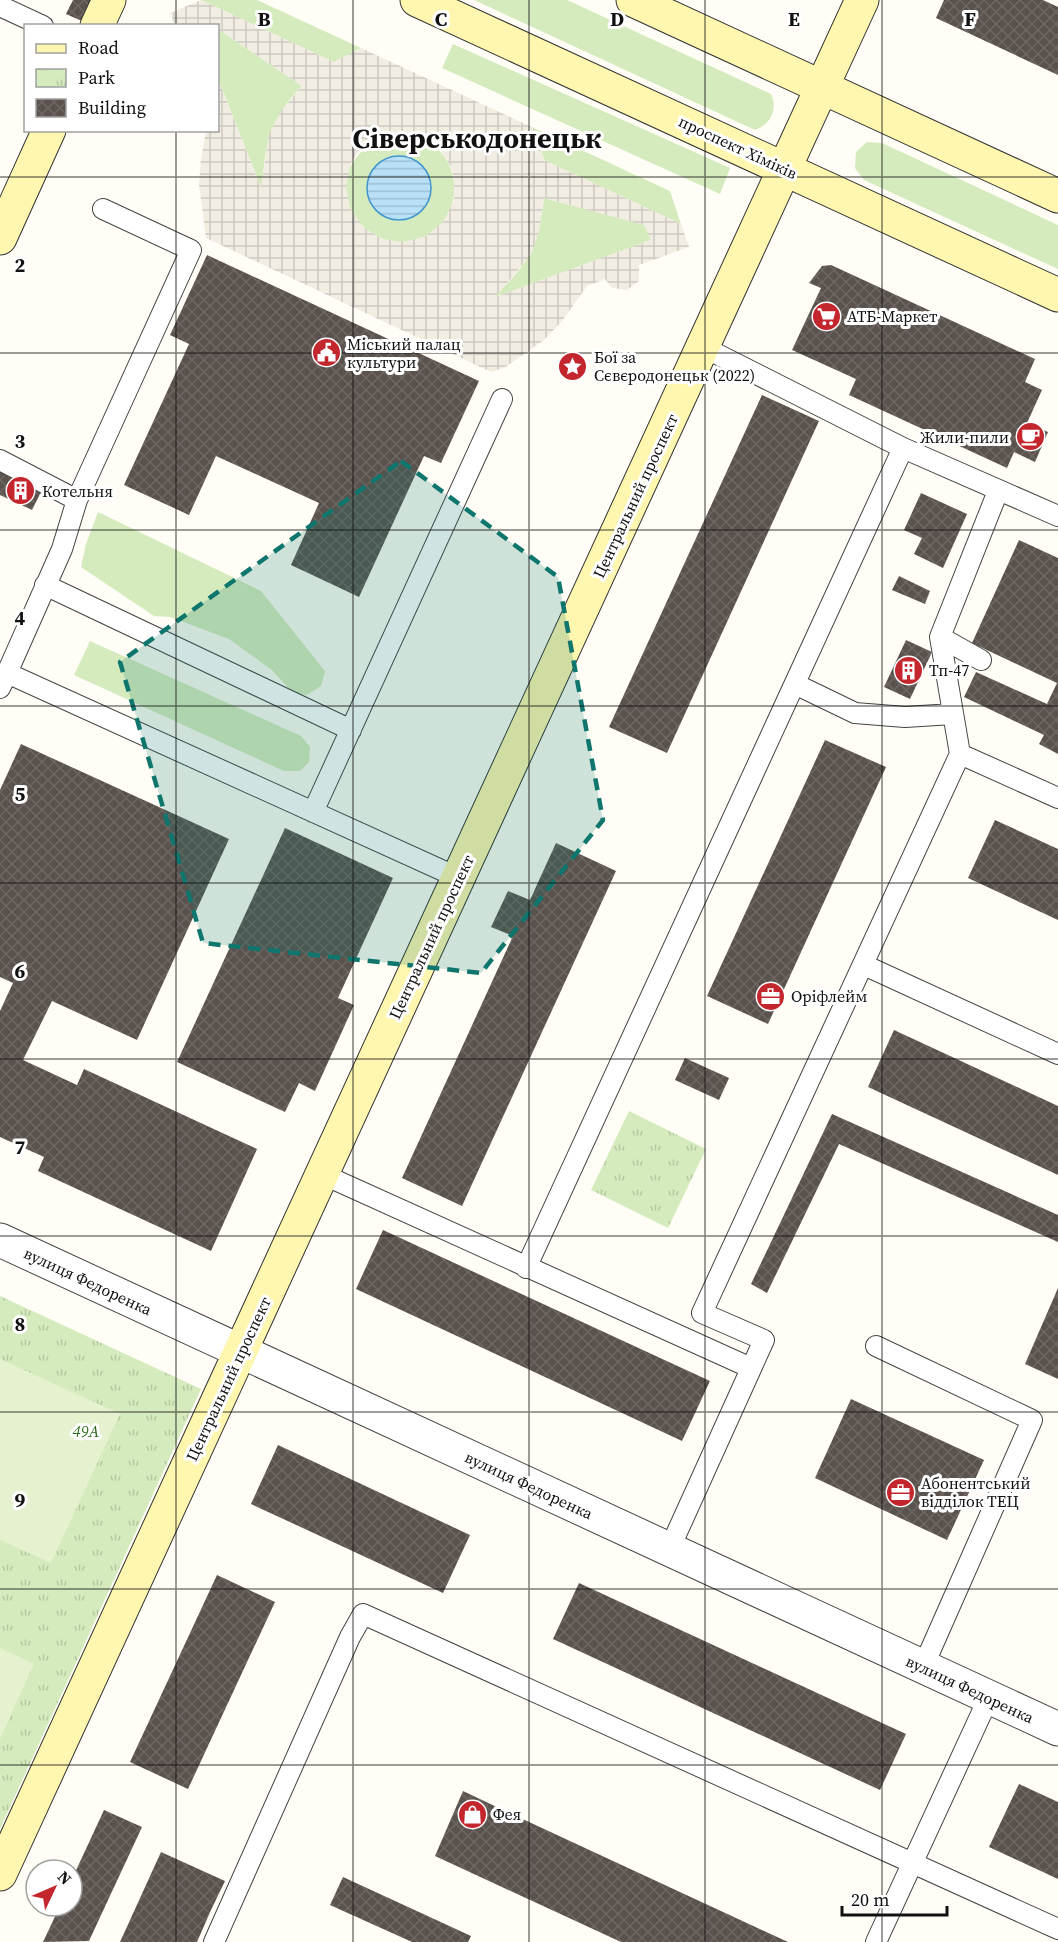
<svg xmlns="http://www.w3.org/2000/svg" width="1058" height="1942" viewBox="0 0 1058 1942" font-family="'Source Serif 4',serif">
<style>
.grass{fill:#d5ebbd;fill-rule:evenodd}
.park{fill:url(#park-tufts)}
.pitch{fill:#e6f2cf}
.plaza{fill:url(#plaza-grid);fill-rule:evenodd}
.water{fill:url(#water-rules);stroke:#3f96cf;stroke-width:1.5}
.building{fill:url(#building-cross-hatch)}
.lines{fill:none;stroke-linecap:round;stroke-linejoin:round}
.lane-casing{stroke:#444;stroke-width:22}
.street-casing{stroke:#444;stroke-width:35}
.secondary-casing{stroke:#333;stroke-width:35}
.lane{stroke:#fff;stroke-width:20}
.street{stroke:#fff;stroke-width:33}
.secondary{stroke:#fff6b0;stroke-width:33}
.marked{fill:#0f766e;fill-opacity:0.2;stroke:#0f766e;stroke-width:4.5;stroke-dasharray:12 8;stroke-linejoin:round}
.grid{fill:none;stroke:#111;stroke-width:1.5;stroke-opacity:0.55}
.labels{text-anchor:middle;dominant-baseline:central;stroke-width:6;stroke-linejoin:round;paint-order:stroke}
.street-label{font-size:16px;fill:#111;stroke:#fff}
.poi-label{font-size:16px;fill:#111;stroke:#fff;text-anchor:start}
.park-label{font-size:16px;font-style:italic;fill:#2f6b1f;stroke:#fff}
.town-label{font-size:28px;font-weight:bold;fill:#111;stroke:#fff}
.grid-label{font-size:20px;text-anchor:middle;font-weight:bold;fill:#111;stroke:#fff;stroke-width:6;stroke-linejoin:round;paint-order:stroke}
</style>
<defs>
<pattern id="park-tufts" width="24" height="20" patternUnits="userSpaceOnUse" patternTransform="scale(1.5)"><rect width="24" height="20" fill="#d5ebbd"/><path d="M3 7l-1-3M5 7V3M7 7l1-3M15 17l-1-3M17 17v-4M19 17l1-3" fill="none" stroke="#b6c8a1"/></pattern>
<pattern id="plaza-grid" width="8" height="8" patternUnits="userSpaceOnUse" patternTransform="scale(1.5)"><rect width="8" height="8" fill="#f1ede2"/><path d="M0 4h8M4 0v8" fill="none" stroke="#cecac1"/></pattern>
<pattern id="water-rules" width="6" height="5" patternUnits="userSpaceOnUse" patternTransform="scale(1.5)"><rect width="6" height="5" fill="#b9e0f7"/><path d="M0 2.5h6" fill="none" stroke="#9ebfd3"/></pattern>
<pattern id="building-cross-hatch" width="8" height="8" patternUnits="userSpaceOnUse" patternTransform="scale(1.5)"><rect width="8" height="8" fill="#5a524d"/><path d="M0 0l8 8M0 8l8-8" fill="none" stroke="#6d6662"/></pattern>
</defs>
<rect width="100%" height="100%" fill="#fffdf5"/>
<path class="grass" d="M201 0H257L361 48 334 62Z
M474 0H567L771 94C778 110 771 124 755 130Z
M218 29 302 86C269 120 265 143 262 190L218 79Z
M453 44 730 168 720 194 442 68Z
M534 128 670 191 681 224 544 160Z
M397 133C478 139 469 244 397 242 382 241 368 233 358 221 327 185 356 141 397 133ZM397 156 410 158 402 221C384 220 369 204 367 187Z
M867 142 882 143 1058 225V269L864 180 855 168 856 152Z
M544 198 645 225 651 240 493 298C530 261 537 250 544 198Z
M98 512 261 591 325 671 321 686 307 695 293 693 272 670 229 639 170 617 154 616 81 567 86 544Z
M90 641 301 736 310 747 309 762 300 771H284L74 675Z"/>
<path class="park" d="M629 1111 706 1149 668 1228 591 1190Z
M0 1296 201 1389 0 1829Z"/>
<path class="pitch" d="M0 1359 120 1414 51 1563 0 1540Z
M0 1648 34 1664 0 1739Z"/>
<path class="plaza" d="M201 0 334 62 361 48 534 128 544 160 681 224 689 247 639 265V281L627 290 612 288 605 279 587 286 562 321 544 340 504 368 491 372 206 238 199 184 201 159 206 131 218 130V79L261 188 269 134 281 111 302 86 218 29V26L175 25 170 13ZM397 133 419 137 439 148 451 167 454 178V201L443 222 426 236 404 242 382 239 363 227 350 208 346 186 351 163 357 154 375 139ZM544 198 644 225 651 240 495 297 531 255 539 232Z"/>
<path class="water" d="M367 188a32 32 0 1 1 64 0a32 32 0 1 1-64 0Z"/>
<path class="building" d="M73 0H94L84 22 66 14Z
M944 0H1043L1058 7V75L936 18Z
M207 255 479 381 441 463 424 456 359 597 291 565 319 503 216 456 189 515 124 485 189 344 170 335Z
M831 265 1035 359 1025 382 1042 390 1027 423 1048 432 1035 462 1014 452 1007 468 849 395 856 379 792 350 821 288 809 283 822 266Z
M762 395 819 421 667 753 609 727Z
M0 467 43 488 32 510 0 495Z
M921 493 967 514 943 568 914 554 922 538 904 530Z
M1019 540 1058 558V754L1039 744 1044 735 964 697 976 672 1047 704 1057 683 972 643Z
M899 576 930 591 925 604 892 590Z
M906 640 932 652 910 699 884 687Z
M825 740 886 767 768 1024 707 996Z
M21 744 229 839 137 1040 52 1001 23 1060 77 1085 84 1069 257 1149 211 1251 38 1171 44 1157 0 1137V1011L13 983 0 977V790Z
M995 820 1058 849V920L968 878Z
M285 828 393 878 338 998 354 1005 315 1091 299 1083 285 1112 177 1062Z
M556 843 616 871 462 1206 402 1178 513 936 491 927 508 891 530 900Z
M894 1030 1058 1106V1175L868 1087Z
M685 1058 729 1078 719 1100 675 1080Z
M832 1114 1058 1215V1242L839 1144 767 1293 751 1284Z
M383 1230 710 1381 682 1441 356 1289Z
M1058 1288V1379L1025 1364Z
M851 1399 984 1460 947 1540 815 1478Z
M278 1445 470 1535 443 1593 251 1504Z
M217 1575 275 1602 188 1789 130 1762Z
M579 1583 906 1734 880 1790 553 1639Z
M1019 1784 1058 1802V1879L989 1847Z
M463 1791 501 1809 788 1942H621L435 1856Z
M104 1810 142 1827 89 1941 43 1942 60 1906H72V1879Z
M161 1852 225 1881 211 1910 197 1942H120Z
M343 1877 471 1936 468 1942H412L330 1905Z"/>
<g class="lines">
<defs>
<path id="lane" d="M0 6 43 26
M703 347 903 448 1058 516
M0 460 77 500 62 549 7 673
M77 500 191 250 103 209
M45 585 351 730
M940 637 981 660
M795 684 855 713 905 717 953 714
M0 688 7 673 459 878
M960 754 1058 798
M313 812 502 399
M864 965 1058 1054
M322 1174 751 1368
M526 1268 903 448
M876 1346 1032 1420 923 1667
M669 1550 764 1340 702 1313 960 754 940 637 998 491
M214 1942 350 1637 363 1614 1058 1929
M876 1942 989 1697"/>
<path id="street" d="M0 1240 1058 1729"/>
<path id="secondary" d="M417 0 1058 295
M633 0 1058 196
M97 26 109 0
M0 238 49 130
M0 1874 862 0"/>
</defs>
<use href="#lane" class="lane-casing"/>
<use href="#street" class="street-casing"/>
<use href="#secondary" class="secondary-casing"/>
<use href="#lane" class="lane"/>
<use href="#street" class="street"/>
<use href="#secondary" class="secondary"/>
</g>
<path class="marked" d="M401 461 558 577 603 820 481 973 203 943 120 662Z"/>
<path class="grid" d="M176 0V26M353 0V1942M529 0V1942M705 0V1942M882 0V1942M176 130V1942M0 177H1058M0 353H1058M0 530H1058M0 706H1058M0 883H1058M0 1059H1058M0 1236H1058M0 1412H1058M0 1589H1058M0 1765H1058"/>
<defs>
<symbol id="supermarket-disc" viewBox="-11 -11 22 22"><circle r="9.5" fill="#c4262e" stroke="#fff"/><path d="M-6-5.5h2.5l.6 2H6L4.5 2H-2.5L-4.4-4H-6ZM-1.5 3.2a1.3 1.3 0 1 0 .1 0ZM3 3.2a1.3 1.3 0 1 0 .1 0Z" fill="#fff"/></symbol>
<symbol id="civic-disc" viewBox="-11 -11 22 22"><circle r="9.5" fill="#c4262e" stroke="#fff"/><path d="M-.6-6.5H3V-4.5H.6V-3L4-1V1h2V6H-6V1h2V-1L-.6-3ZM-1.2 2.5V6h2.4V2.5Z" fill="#fff"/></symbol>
<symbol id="sight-disc" viewBox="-11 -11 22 22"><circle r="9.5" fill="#c4262e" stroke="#fff"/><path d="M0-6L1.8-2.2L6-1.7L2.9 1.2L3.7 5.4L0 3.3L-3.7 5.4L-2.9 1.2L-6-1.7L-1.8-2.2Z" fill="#fff"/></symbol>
<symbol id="cafe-disc" viewBox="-11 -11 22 22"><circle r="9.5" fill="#c4262e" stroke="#fff"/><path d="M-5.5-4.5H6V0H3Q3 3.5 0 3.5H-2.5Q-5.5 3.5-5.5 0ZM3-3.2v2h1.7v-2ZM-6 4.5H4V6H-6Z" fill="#fff"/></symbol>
<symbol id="building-disc" viewBox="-11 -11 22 22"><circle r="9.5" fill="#c4262e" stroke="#fff"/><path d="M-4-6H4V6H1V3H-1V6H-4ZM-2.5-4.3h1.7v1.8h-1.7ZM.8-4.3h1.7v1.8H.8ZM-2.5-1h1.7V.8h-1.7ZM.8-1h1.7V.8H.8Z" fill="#fff"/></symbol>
<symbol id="office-disc" viewBox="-11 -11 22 22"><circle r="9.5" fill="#c4262e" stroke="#fff"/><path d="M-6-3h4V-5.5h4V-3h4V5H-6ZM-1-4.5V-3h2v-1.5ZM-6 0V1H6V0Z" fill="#fff"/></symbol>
<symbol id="shop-disc" viewBox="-11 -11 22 22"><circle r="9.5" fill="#c4262e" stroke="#fff"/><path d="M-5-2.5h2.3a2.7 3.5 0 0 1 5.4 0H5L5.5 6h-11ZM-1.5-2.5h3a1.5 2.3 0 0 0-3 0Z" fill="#fff"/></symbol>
</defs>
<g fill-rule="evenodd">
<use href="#supermarket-disc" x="810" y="300" width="33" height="33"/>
<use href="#civic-disc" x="310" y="336" width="33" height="33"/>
<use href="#sight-disc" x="556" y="350" width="33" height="33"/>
<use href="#cafe-disc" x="1014" y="420" width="33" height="33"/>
<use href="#building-disc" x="4" y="474" width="33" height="33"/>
<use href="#building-disc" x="892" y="654" width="33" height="33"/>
<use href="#office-disc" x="754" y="980" width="33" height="33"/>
<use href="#office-disc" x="884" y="1476" width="33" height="33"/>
<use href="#shop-disc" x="456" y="1798" width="33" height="33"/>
</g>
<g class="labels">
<g class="street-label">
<text transform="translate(738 147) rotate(25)">проспект Хіміків</text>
<text transform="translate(635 496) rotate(-65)">Центральний проспект</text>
<text transform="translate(431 937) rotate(-65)">Центральний проспект</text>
<text transform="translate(88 1281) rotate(25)">вулиця Федоренка</text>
<text transform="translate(228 1379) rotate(-65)">Центральний проспект</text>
<text transform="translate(529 1485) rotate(25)">вулиця Федоренка</text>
<text transform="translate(970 1689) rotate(25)">вулиця Федоренка</text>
</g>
<g class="poi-label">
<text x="847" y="316">АТБ-Маркет</text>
<text x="347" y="344">Міський палац<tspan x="347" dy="18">культури</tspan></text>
<text x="594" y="357">Бої за<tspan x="594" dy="18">Сєвєродонецьк (2022)</tspan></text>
<text x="1009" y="437" text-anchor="end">Жили-пили</text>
<text x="42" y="491">Котельня</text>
<text x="929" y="670">Тп-47</text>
<text x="791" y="996">Оріфлейм</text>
<text x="921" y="1483">Абонентський<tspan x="921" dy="18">відділок ТЕЦ</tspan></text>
<text x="493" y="1814">Фея</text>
</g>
<g class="park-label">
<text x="86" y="1431">49А</text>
</g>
<g class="town-label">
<text x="477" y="138">Сіверськодонецьк</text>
</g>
</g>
<g class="grid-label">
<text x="264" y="26">B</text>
<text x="441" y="26">C</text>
<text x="617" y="26">D</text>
<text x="794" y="26">E</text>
<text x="970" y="26">F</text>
<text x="20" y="272">2</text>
<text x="20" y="448">3</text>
<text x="20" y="625">4</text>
<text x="20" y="801">5</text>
<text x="20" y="978">6</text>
<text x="20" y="1154">7</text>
<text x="20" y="1331">8</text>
<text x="20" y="1507">9</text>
</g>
<rect x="24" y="24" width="195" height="108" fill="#ffffff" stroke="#a0a0a0" stroke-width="1.5"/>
<rect x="36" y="44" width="30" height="9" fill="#fff6b0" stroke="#a0a0a0" stroke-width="1.5"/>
<text x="78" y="54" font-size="18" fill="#111111">Road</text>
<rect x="36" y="69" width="30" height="18" fill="url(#park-tufts)" stroke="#a0a0a0" stroke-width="1.5"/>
<text x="78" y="84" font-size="18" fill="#111111">Park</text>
<rect x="36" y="99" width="30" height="18" fill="url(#building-cross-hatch)" stroke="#a0a0a0" stroke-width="1.5"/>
<text x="78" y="114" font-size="18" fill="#111111">Building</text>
<g transform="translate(54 1888) rotate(46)"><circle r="28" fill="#ffffff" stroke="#a0a0a0" stroke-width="1.5"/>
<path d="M0-4.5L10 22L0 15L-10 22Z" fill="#c4262e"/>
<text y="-9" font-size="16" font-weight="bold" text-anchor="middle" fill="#111111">N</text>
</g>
<path d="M842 1906v9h105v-9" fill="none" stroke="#111111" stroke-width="3"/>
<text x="851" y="1906" font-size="18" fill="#111111" stroke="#ffffff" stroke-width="4.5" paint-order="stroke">20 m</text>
</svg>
